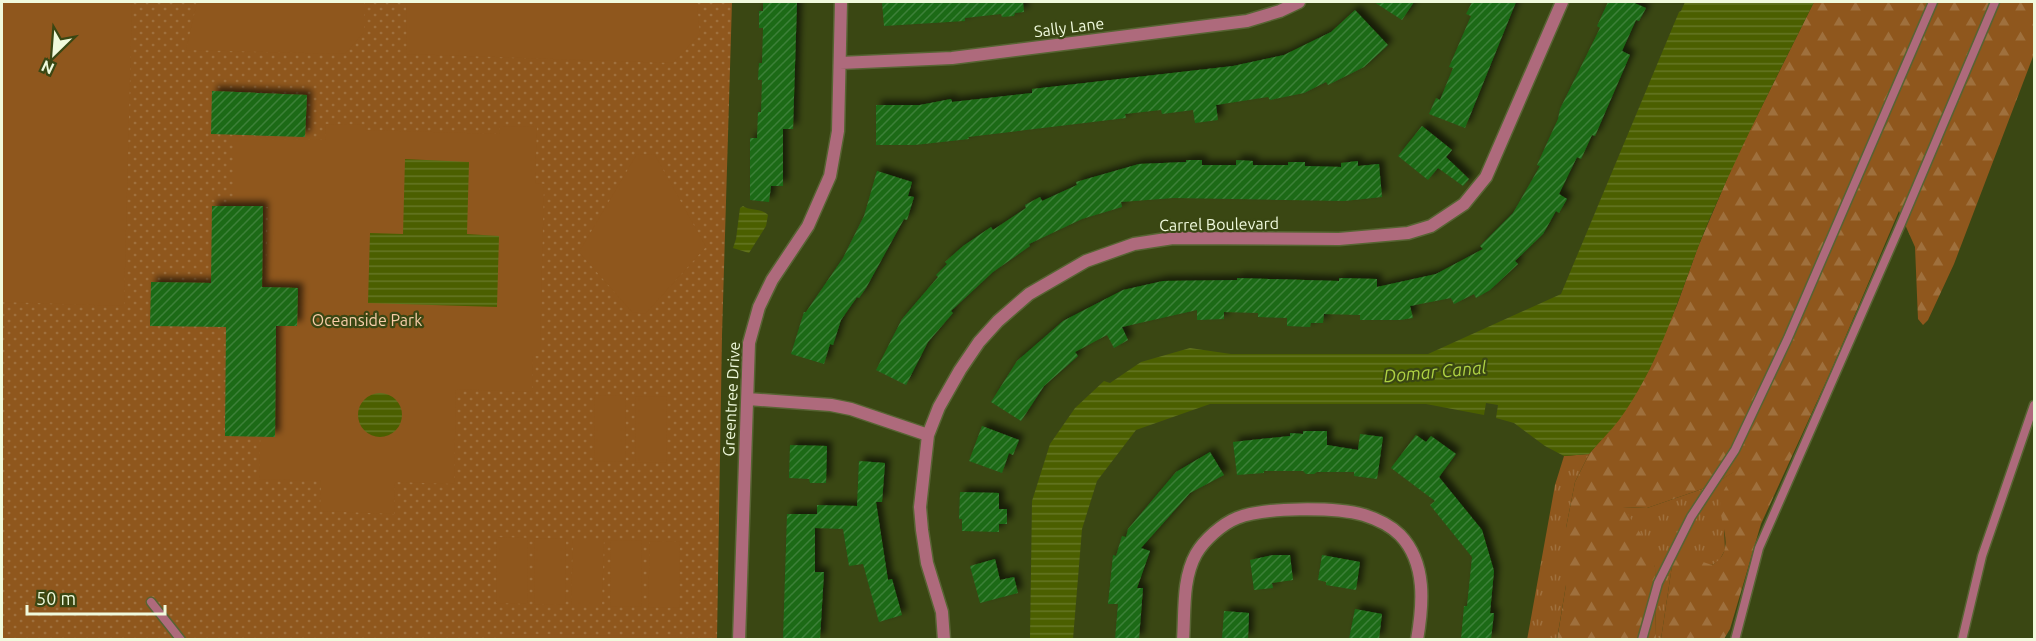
<svg xmlns="http://www.w3.org/2000/svg" width="2036" height="641" viewBox="0 0 2036 641" font-family="Ubuntu,sans-serif">
<style>
.grass{fill:url(#grass-tufts)}
.forest{fill:url(#forest-firs)}
.park{fill:url(#park-dots)}
.pitch{fill:#8f571d}
.water{fill:url(#water-rules)}
.building{fill:url(#building-hatch);filter:url(#shadow)}
.lines{fill:none;stroke-linecap:round;stroke-linejoin:round}
.service-casing{stroke:#576433;stroke-width:11}
.minor-casing{stroke:#576433;stroke-width:15}
.service{stroke:#ae6a7c;stroke-width:8}
.minor{stroke:#ae6a7c;stroke-width:12}
.labels{text-anchor:middle;dominant-baseline:central;stroke-width:4.5;stroke-linejoin:round;paint-order:stroke}
.street-label{font-size:16px;fill:#f0fadd;stroke:#3a4713}
.park-label{font-size:16px;fill:#f8cda9;stroke:#3a4713}
.water-label{font-size:18px;font-style:italic;fill:#aed143;stroke:#3a4713}
</style>
<defs>
<pattern id="grass-tufts" width="24" height="20" patternUnits="userSpaceOnUse" patternTransform="scale(1.5)"><rect width="24" height="20" fill="#8f571d"/><path d="M3 7l-1-3M5 7V3M7 7l1-3M15 17l-1-3M17 17v-4M19 17l1-3" fill="none" stroke="#9f703d"/></pattern>
<pattern id="forest-firs" width="22" height="20" patternUnits="userSpaceOnUse" patternTransform="scale(1.5)"><rect width="22" height="20" fill="#8f571d"/><path d="M5 1l3.5 6h-7zM16 11l3.5 6h-7z" fill="#9f703d"/></pattern>
<pattern id="park-dots" width="8" height="8" patternUnits="userSpaceOnUse" patternTransform="scale(1.5)"><rect width="8" height="8" fill="#8f571d"/><path d="M2 2h.1M6 6h.1" fill="none" stroke="#9f703d" stroke-width="1.8" stroke-linecap="round"/></pattern>
<pattern id="water-rules" width="6" height="5" patternUnits="userSpaceOnUse" patternTransform="scale(1.5)"><rect width="6" height="5" fill="#4b5f00"/><path d="M0 2.5h6" fill="none" stroke="#657725"/></pattern>
<pattern id="building-hatch" width="6" height="6" patternUnits="userSpaceOnUse" patternTransform="scale(1.5)"><rect width="6" height="6" fill="#1b6a17"/><path d="M-1 1l2-2M0 6l6-6M5 7l2-2" fill="none" stroke="#3c8038"/></pattern>
<filter id="shadow"><feDropShadow dx="5" dy="-5" stdDeviation="3" flood-color="#0009"/></filter>
</defs>
<rect width="100%" height="100%" fill="#3a4713"/>
<path class="grass" d="M1589 454 1575 482 1566 528V585L1557 639 1527 640 1555 485 1564 456Z
M1735 471 1724 527 1725 550 1719 561 1712 565 1673 559 1661 639H1656L1655 567 1622 507 1647 508 1711 486Z"/>
<path class="forest" d="M1814 2H2034V54L1954 264 1928 320 1923 325 1918 319 1915 247 1899 211 1830 373 1761 524 1730 629 1724 639H1661L1673 559 1691 558 1712 565C1740 549 1715 518 1721 498 1723 489 1731 480 1734 472L1711 486 1647 508 1623 507 1648 545 1655 567 1656 639 1557 640 1566 585V528L1575 482 1589 454 1619 419 1649 370 1677 305 1698 247 1736 158Z"/>
<path class="park" d="M2 2H732L722 335 717 639H2Z"/>
<path class="pitch" d="M2 2H132L124 306 2 302Z
M197 2H364V32L345 54 186 50Z
M406 2H697L700 34 673 63 407 54Z
M326 124 365 125 366 130 499 134 500 126 537 127 535 183 544 184 540 356H533L532 392 456 389 454 484 395 482 394 514 320 511 321 481 259 479 268 207 233 206V139L325 140Z
M637 154 655 155 706 247 645 314 632 312 579 252Z
M595 395 626 396 625 462 594 461Z
M636 396 667 397 666 463 635 462Z
M497 537 528 538 527 604 496 603Z
M535 538 566 539 565 605 534 604Z
M573 539H604L602 605H571Z
M611 540 642 541 641 607 610 606Z
M650 541 680 542 679 608 648 607Z
M505 634 677 636 681 639H505Z"/>
<path class="water" d="M1685 2H1814C1778 74 1741 146 1709 220 1681 286 1663 361 1619 420 1610 432 1599 442 1589 454L1564 456 1545 446 1514 423 1496 418 1498 405 1486 403 1484 415 1426 404H1210L1136 430 1097 481 1082 529 1073 639H1030L1032 501 1050 444 1075 408 1104 381 1110 383 1141 362 1190 348 1231 354H1428L1561 294 1679 12 1681 11Z
M405 159 469 162 467 234 499 236 497 307 368 303 370 233 403 234Z
M743 206C749 211 762 208 768 215L766 226 749 253 733 248 736 239 740 208Z
M358 415a22 22 0 1 1 44 0a22 22 0 1 1-44 0Z"/>
<path class="building" d="M763 2H797L793 129H783V186H771L769 202 750 200V138H757L758 112H761L762 80H758L759 63H762L763 28H759V11H763Z
M882 2H1023L1024 12 1015 13 1014 16 1002 17 1001 14 965 18V21L884 26Z
M1374 2H1414L1402 20Z
M1472 2H1516L1465 128 1429 114 1436 98 1440 100 1453 68 1449 67 1471 16 1466 14Z
M1608 2H1632L1646 8 1639 21 1636 20 1622 51 1630 55 1595 136 1592 135 1581 159 1577 157 1559 194 1567 199 1559 213 1556 211 1543 234 1515 261 1518 264 1490 290 1476 298 1474 294 1454 304 1451 298 1410 306 1413 318 1400 320H1360V315L1324 314 1323 323H1311L1310 327 1287 326V318L1258 317V313L1224 312V319L1197 320V310L1122 327 1128 340 1114 348 1107 335 1075 352 1078 356 1044 386 1021 421 991 402 1017 361 1063 321 1123 290 1163 281 1237 280V278L1339 281V278L1377 279V287L1436 274 1483 249 1480 246 1513 213 1540 166 1537 165 1558 119 1560 109 1600 28 1597 26Z
M1355 10 1388 45 1364 67 1328 85 1326 82 1304 93 1270 100 1268 97 1216 105 1218 120 1195 123 1193 110 1162 114 1161 110 1125 114 1126 118 968 137 969 139 915 145H876V105H920L951 99 952 102 1032 93V89L1233 66 1284 55 1331 32Z
M212 91 307 95 305 137 211 134Z
M1422 126 1452 150 1446 157 1469 179 1463 186 1438 168 1428 180 1398 156Z
M1186 160H1202V165H1236V160L1253 161V165H1288V162H1305V166L1341 167V163L1358 161V166L1379 164 1382 197 1345 201 1174 198 1121 202 1122 207 1082 219 1029 244 1030 246 993 272 951 311 953 313 928 342 906 385 876 370 902 319 938 277 936 275 947 264 945 262 963 246 991 227 993 230 1026 208 1025 205 1040 197 1042 201 1077 185 1076 182 1139 164 1186 162Z
M877 171 912 182 908 196 914 197 907 220 904 219 866 288 859 298 857 297 841 320 833 345 830 344 824 364 791 354 804 312H806L843 258 864 216Z
M212 206H263L262 287 298 288 297 326H276L275 437 225 436 226 327 150 326 151 282 211 283Z
M982 426 1019 440 1013 455 1009 453 1002 473 969 461Z
M1303 431H1327V445L1358 450 1360 434 1383 437 1377 479 1354 476V472H1317L1314 474H1306L1303 471H1264V473L1237 475 1233 442 1290 436V433L1303 434Z
M1416 435 1426 442 1431 436 1456 454 1439 477 1482 530 1494 571 1490 613H1494L1491 639H1461L1464 606H1467L1472 557 1430 505 1435 501 1391 468Z
M790 445 827 446 826 483H810L809 479 789 478Z
M1210 452 1224 475 1190 493 1141 548 1150 551 1137 588H1143L1139 639H1115L1118 604H1108L1113 555 1116 556 1122 536 1126 537 1128 529 1176 472Z
M859 461 885 463 882 502H876L888 580 892 579 902 615 879 622 863 564 849 566 843 529 815 528V572H824L820 639H783L787 514H817V505L857 506Z
M960 492 999 493V509H1007V524H999V532L962 531V519H959Z
M1273 555H1290L1293 580 1272 583 1273 588 1254 590 1250 560Z
M1322 555 1360 562 1356 590 1326 585V582L1318 580Z
M995 559 1000 580 1014 577 1018 593 980 603 970 566Z
M1355 609 1382 614 1379 639H1349Z
M1224 611 1249 613 1248 639H1222Z"/>
<g class="lines">
<defs>
<path id="service" d="M151 602 181 640
M1642 640 1658 583 1691 517 1735 450 1788 338 1933 2
M1735 640 1759 548 1900 226 1995 2
M1962 640 1982 556 2034 405"/>
<path id="minor" d="M840 63 952 58 1247 21 1280 11 1299 2
M748 399 831 405 851 409 928 435
M739 640 749 343 759 307 772 280 808 226 830 176 838 131 841 2
M944 640 942 612 927 563 922 530 920 507 928 435 939 407 960 370 979 342 998 321 1029 294 1086 261 1134 244 1173 238 1339 239 1408 233 1431 226 1464 204 1486 177 1562 2
M1183 640C1185 612 1182 579 1196 554 1204 540 1222 524 1237 518 1264 507 1335 507 1364 515 1377 519 1390 525 1400 535 1427 563 1423 605 1417 640"/>
</defs>
<use href="#service" class="service-casing"/>
<use href="#minor" class="minor-casing"/>
<use href="#service" class="service"/>
<use href="#minor" class="minor"/>
</g>
<g class="labels">
<g class="street-label">
<text transform="translate(1069 27) rotate(-7)">Sally Lane</text>
<text transform="translate(1219 224) rotate(-1)">Carrel Boulevard</text>
<text transform="translate(731 399) rotate(-87)">Greentree Drive</text>
</g>
<g class="park-label">
<text x="367" y="320">Oceanside Park</text>
</g>
<g class="water-label">
<text transform="translate(1435 371) rotate(-5)">Domar Canal</text>
</g>
</g>
<rect width="2036" height="641" fill="none" stroke="#f0fadd" stroke-width="6"/>
<g transform="translate(54 54) rotate(205)" stroke="#3a4713" stroke-width="4.5" paint-order="stroke">
<path d="M0-4.5L10 22L0 15L-10 22Z" fill="#f0fadd"/>
<text y="-9" font-size="16" font-weight="bold" text-anchor="middle" fill="#f0fadd">N</text>
</g>
<path d="M27 605v9h138v-9" fill="none" stroke="#f0fadd" stroke-width="3"/>
<text x="36" y="605" font-size="18" fill="#f0fadd" stroke="#3a4713" stroke-width="4.5" paint-order="stroke">50 m</text>
</svg>
